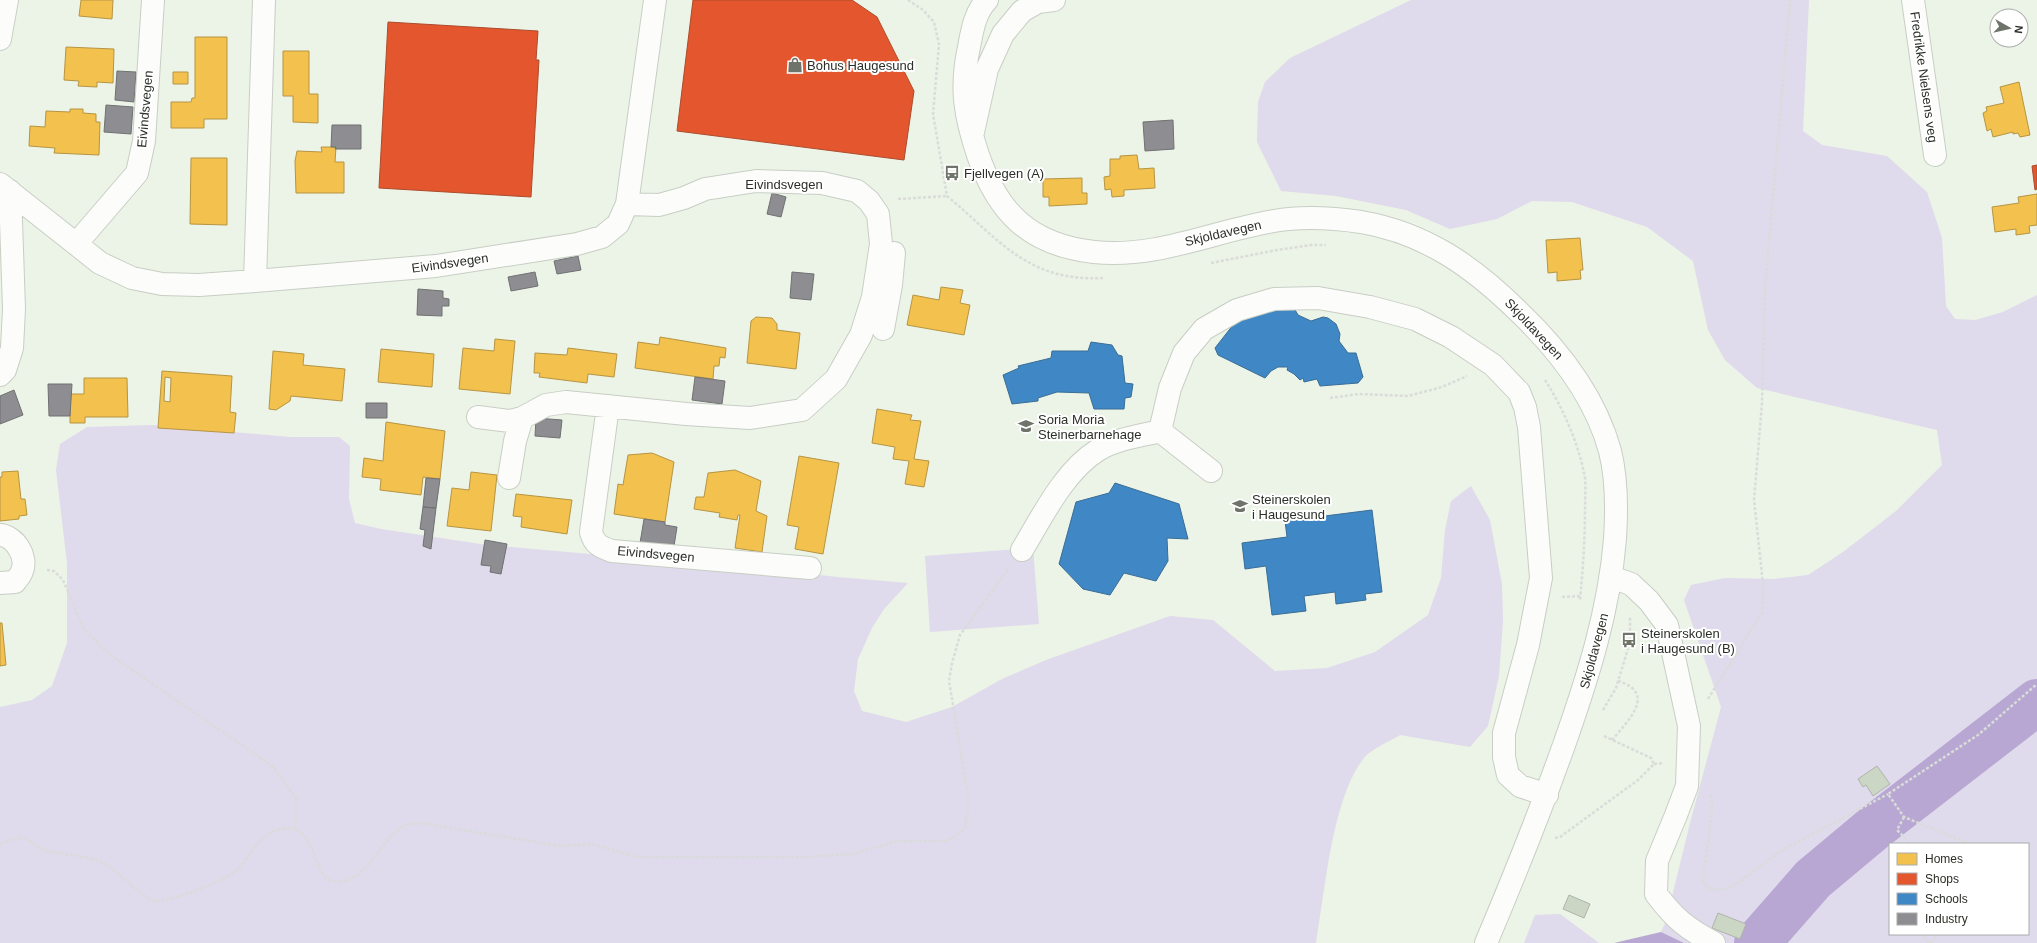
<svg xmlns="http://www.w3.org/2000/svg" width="2037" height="943" viewBox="0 0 2037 943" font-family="Helvetica,sans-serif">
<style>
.green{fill:#dfdaec;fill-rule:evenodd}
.water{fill:#b7a7d2}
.homes{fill:#f2c14e;stroke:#b69542;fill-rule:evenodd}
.shops{fill:#e4572e;stroke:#ac4b2c}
.schools{fill:#3f88c5;stroke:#396d96}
.industry{fill:#8d8d92;stroke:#707172}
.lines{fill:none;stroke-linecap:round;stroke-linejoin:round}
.river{stroke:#b7a7d2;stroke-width:46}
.building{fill:#ccd6c4;stroke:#afb4ab}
.minor-casing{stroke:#c8cec4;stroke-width:24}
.major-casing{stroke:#c8cec4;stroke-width:24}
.path{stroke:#d9dcd8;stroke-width:2.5;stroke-dasharray:3 2;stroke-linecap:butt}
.minor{stroke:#fcfdfb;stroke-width:22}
.major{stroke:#fcfdfb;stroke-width:22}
.labels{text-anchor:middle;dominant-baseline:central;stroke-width:4;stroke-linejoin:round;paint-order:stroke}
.poi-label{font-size:13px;fill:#2b2f27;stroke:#fff;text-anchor:start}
.street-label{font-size:13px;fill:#2b2f27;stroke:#fff}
</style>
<rect width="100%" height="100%" fill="#ecf3e7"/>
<path class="green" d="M1411 0H1809L1803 131 1822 145 1887 156 1927 192 1942 238 1946 306 1955 319 1975 320 2003 312 2037 295V943H1684L1661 932 1666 921 1690 823 1721 707 1684 600 1691 585 1725 578 1774 579 1808 575 1843 552 1896 511 1942 465 1937 430 1757 388 1725 360 1708 330 1693 261 1647 227 1572 202 1532 201 1497 219 1450 229 1406 210 1336 196 1281 191 1257 142 1258 102 1265 82 1290 58ZM1890 844H2028V934H1890Z
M153 425 290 437H339L350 446 349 499 355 523 381 529 487 545 590 554 643 555 837 577 908 583 884 609 872 628 858 659 854 691 862 711 906 722 952 707 1002 679 1046 660 1170 616 1213 620 1275 671 1327 668 1375 652 1428 615 1441 578 1445 530 1451 501 1471 486 1490 520 1502 584 1503 621 1499 676 1488 726 1470 747 1400 735C1390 741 1370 750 1364 758 1332 798 1325 892 1316 943H0V707L32 700 52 686 67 643V563L56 470 60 444 87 427Z
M1033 548 1039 624 930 632 925 556Z
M1560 914 1599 943H1524L1535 915Z"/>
<path class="water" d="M1661 932 1684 943H1614Z"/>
<path class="homes" d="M81 0H113L112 19 79 16Z
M195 37H227V119H204V128H171V102H191L192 98H195Z
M66 47 114 49 113 83 97 82V87L78 86 79 81 64 80Z
M283 51H309V94H318V123L293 122V96H283Z
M173 72H188V84H173Z
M2019 82 2030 135 2020 137 2018 133 2013 134V132L1993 137 1991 129 1987 131 1983 113 1987 111 1986 107 2004 103 2000 87Z
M70 109H83V113L96 114V122H100L99 155 54 153 55 148 29 146 30 126 45 127 46 111 70 112Z
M321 147H336L335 162H344V193H296L295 161 297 151 322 152Z
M1137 155 1139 169 1154 168 1155 188 1124 190V196L1112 197 1111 189 1105 190 1104 177 1110 176V159H1120V156Z
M191 158H227V225L190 224Z
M1082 178V193H1087V204L1049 206V197H1043V179Z
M2037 194V225L2029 226 2030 233 2016 235V229L1995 232 1992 207 2019 203 2018 197Z
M1580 238 1583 270H1580L1581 279 1557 281V272L1548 273 1546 240Z
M941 287 963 290 960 303 970 305 964 335 907 325 913 295 939 300Z
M756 317 772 318 777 324V330L800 333 796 369 747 363 751 321Z
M660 337 726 348 725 358 720 357 719 366H714L713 379 635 368 638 342 659 345Z
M495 339 515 341 510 394 459 389 463 348 494 351Z
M568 348 617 354 614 377 588 374 587 383 539 377 540 373H534L535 353 567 355Z
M381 349 434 354 432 387 378 382Z
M273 351 304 354 303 365 345 369 342 401 291 396 290 401 276 410 269 409Z
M162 371 232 376 230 412 236 413 234 433 158 428ZM165 377 171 378 170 402 164 401Z
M84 378H127L128 417H85V423H70V394H84Z
M877 409 912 415 910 420 921 421 914 459 929 461 924 487 905 484 909 461 893 459 895 447 872 443Z
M386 422 445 431 440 479 423 477 421 495 380 490 381 479 362 477 364 458 383 461Z
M652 453 674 462 665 522 614 514 618 484 623 485 628 455Z
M799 456 839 463 823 554 795 549 799 527 787 525Z
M735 470 761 481 756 511 767 516 762 552 735 548 740 515H738L737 520 719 517 720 513 694 509 696 497H704L708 473Z
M18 471 21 499H25L27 515 19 516V519L0 521V477H2V472Z
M471 472 497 475 491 531 447 526 452 488 469 490Z
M516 494 572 500 567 534 521 527 522 517 513 516Z
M0 623H2L6 665 0 666Z"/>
<path class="shops" d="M693 0H852L877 17 914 91 904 160 677 131Z
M388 22 538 31 536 60H539L531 197 379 188Z
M2037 165V189L2035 190 2032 166Z"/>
<path class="schools" d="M1294 308 1298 315 1311 321 1323 317 1328 318 1336 324 1340 334 1339 341 1348 353H1356L1363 377 1358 383 1320 386 1317 379 1304 382 1303 378 1300 380 1294 374 1287 370 1288 367H1278L1271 371 1265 378 1218 355 1215 348 1233 325 1265 309Z
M1091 342 1112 345 1118 355 1122 356 1125 383 1133 384 1131 397 1125 398 1124 409H1094L1089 393 1057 392 1038 398V401L1012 404 1003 375 1019 368 1018 366 1051 358 1052 351H1088Z
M1115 483 1179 504 1188 539 1167 538 1168 561 1156 581 1124 573 1110 595 1083 589 1059 564 1076 502 1109 493Z
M1372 510 1382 592 1365 594 1366 600 1336 604 1335 592 1304 596 1306 611 1272 615 1266 566 1245 569 1242 543 1287 537 1285 521Z"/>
<path class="industry" d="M117 71 136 72 134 102 115 100Z
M106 105 133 107 131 134 104 132Z
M1173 120 1174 149 1145 151 1143 122Z
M332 125H361V149H335L336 147H331Z
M772 193 786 197 781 217 767 214Z
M578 256 581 270 557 274 554 261Z
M535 272 538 286 511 291 508 277Z
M792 272 814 274 811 300 790 298Z
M418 289 443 291V298L449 299V306H442V316L417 315Z
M695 377 725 381 722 404 692 400Z
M48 384H72L70 416H49Z
M14 390 23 415 0 424V396Z
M366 403H387V418H366Z
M536 418 562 420 560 438 535 436Z
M426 478 440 479 436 508 423 507Z
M423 507 436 508 431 549 423 546 425 530 420 529Z
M644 519 665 522V525L677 527 674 546 640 543Z
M485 540 507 544 501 574 490 572 491 566 481 565Z"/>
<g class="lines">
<path class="river" d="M1757 943 1813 879 1874 828 2037 702"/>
</g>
<path class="building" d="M1877 766 1890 784 1873 796 1866 785 1863 787 1858 779Z
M1569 895 1590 904 1584 918 1563 909Z
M1718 913 1746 924 1740 939 1712 928Z"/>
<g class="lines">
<defs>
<path id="minor" d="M1913 0 1935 155
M0 39 7 0
M0 184 100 263 132 278 162 284 199 285 255 281 436 266 577 244 602 237 618 224 627 204 655 0
M76 244 137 173 144 141 153 0
M255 281 264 0
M883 329 891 285 894 253
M0 375 5 370 12 348 14 309 10 191
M608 406 591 532C594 544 600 547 612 551L810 568
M478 417 510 421 522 418 546 405 566 402 686 414 750 418 802 410 836 379 861 335 873 297 881 244 878 214 869 201 857 191 822 183 756 181 705 189 684 198 659 205 627 204
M1160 431 1170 388 1184 353 1204 329 1237 310 1274 299 1318 298 1370 307 1415 319 1451 337 1493 365 1519 392 1525 407 1529 427 1541 578 1528 645 1504 733V757L1508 775 1520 786 1547 795
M1160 431 1211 471
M509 478 515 441 522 418
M0 535C15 536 28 557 22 571 21 575 17 579 15 582L0 583
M1022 550C1042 517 1064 471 1098 450 1116 439 1140 436 1160 431
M1611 577 1631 584 1649 601 1667 625 1689 726 1687 786 1676 815 1657 861 1656 894C1675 919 1686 928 1714 943"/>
<path id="major" d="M987 0C975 12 972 31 969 47 960 88 965 116 978 155 998 213 1030 245 1094 252 1156 259 1213 231 1274 221 1303 216 1333 218 1361 222 1426 233 1473 267 1518 311 1559 350 1595 396 1610 451 1617 479 1617 509 1615 539 1609 611 1588 677 1564 745 1540 812 1514 877 1486 943
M973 132 987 69 1003 34 1022 11 1038 2 1054 0"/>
</defs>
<use href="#minor" class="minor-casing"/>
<use href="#major" class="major-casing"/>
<path class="path" d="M908 0 923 10 934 22 939 44 933 114 947 196C999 239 1027 282 1103 278
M898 199 947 196
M1211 263 1277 250 1311 245H1326
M1545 380C1563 408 1579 444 1585 478 1586 488 1585 499 1585 509 1585 539 1583 569 1580 600
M1330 398 1359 394 1408 396 1442 387 1467 376
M47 570 54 571 63 580 84 629 109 654 271 765 297 799 295 828
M1562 597 1580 596
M1708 699 1763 611V584L1754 500 1762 403 1765 289 1790 0
M1603 710 1616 688 1630 642V616
M1604 736 1651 758 1654 764
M1612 740C1627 722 1658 693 1618 681
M1654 764 1664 763
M1711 795C1714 823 1705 853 1703 881L1710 889 1721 890 1734 886 1779 852 1888 794
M1904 817 1897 830 1906 839 1909 844
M1555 838 1560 837 1638 780 1654 764
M0 844C8 841 15 837 23 838 30 839 36 847 44 850 61 855 88 855 103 863 117 869 144 901 156 901 171 902 226 880 237 870 249 858 258 837 274 831 323 814 306 882 338 882 369 882 383 832 408 824 412 823 417 824 420 823L560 846 593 844 636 857H806L852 854 897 841H945L955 837 965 828 969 800 949 681 952 663 960 635 1009 568
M1970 844 1904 817 1888 794 1978 735 2037 684
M1921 934 1929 943
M1931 943 1938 934"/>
<use href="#minor" class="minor"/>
<use href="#major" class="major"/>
</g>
<defs>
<symbol id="shop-bare" viewBox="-9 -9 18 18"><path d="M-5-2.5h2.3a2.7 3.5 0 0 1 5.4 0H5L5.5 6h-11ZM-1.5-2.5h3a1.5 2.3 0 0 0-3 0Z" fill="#6f746a" stroke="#fff" stroke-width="2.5" paint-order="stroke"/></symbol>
<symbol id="bus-bare" viewBox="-9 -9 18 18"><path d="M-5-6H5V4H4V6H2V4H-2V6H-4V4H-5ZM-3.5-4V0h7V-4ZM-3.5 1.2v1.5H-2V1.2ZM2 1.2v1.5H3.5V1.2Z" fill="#6f746a" stroke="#fff" stroke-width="2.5" paint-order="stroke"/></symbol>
<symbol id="school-bare" viewBox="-9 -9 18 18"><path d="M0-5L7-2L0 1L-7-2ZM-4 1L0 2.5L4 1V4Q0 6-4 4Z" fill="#6f746a" stroke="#fff" stroke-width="2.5" paint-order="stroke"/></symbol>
</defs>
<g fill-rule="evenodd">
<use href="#shop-bare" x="784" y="54" width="22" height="22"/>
<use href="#bus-bare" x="941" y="162" width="22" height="22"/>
<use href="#school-bare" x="1015" y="415" width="22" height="22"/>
<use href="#school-bare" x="1229" y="495" width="22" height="22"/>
<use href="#bus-bare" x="1618" y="629" width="22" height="22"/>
</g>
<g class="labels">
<g class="poi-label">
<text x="807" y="65">Bohus Haugesund</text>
<text x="964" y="173">Fjellvegen (A)</text>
<text x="1038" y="419">Soria Moria<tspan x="1038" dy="15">Steinerbarnehage</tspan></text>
<text x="1252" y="499">Steinerskolen<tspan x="1252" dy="15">i Haugesund</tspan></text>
<text x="1641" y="633">Steinerskolen<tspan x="1641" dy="15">i Haugesund (B)</tspan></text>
</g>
<g class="street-label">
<text transform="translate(1924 77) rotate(82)">Fredrikke Nielsens veg</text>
<text transform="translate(145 109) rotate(-85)">Eivindsvegen</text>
<text x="784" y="184">Eivindsvegen</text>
<text transform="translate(1223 233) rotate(-13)">Skjoldavegen</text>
<text transform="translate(450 263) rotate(-8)">Eivindsvegen</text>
<text transform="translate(1534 329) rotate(47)">Skjoldavegen</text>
<text transform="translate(656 554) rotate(5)">Eivindsvegen</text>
<text transform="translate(1594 651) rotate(-75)">Skjoldavegen</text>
</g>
</g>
<rect x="1889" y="843" width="140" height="92" fill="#ffffff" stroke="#aaaca9"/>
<rect x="1897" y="853" width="20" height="12" fill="#f2c14e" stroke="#aaaca9"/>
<text x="1925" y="863" font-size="12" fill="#2b2f27">Homes</text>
<rect x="1897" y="873" width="20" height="12" fill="#e4572e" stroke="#aaaca9"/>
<text x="1925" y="883" font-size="12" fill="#2b2f27">Shops</text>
<rect x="1897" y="893" width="20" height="12" fill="#3f88c5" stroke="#aaaca9"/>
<text x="1925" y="903" font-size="12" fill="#2b2f27">Schools</text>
<rect x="1897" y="913" width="20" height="12" fill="#8d8d92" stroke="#aaaca9"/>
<text x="1925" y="923" font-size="12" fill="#2b2f27">Industry</text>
<g transform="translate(2009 28) rotate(98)"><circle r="19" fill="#ffffff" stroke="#aaaca9"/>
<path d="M0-3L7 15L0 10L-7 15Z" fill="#6f746a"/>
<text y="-6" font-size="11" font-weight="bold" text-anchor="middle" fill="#2b2f27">N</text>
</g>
</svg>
